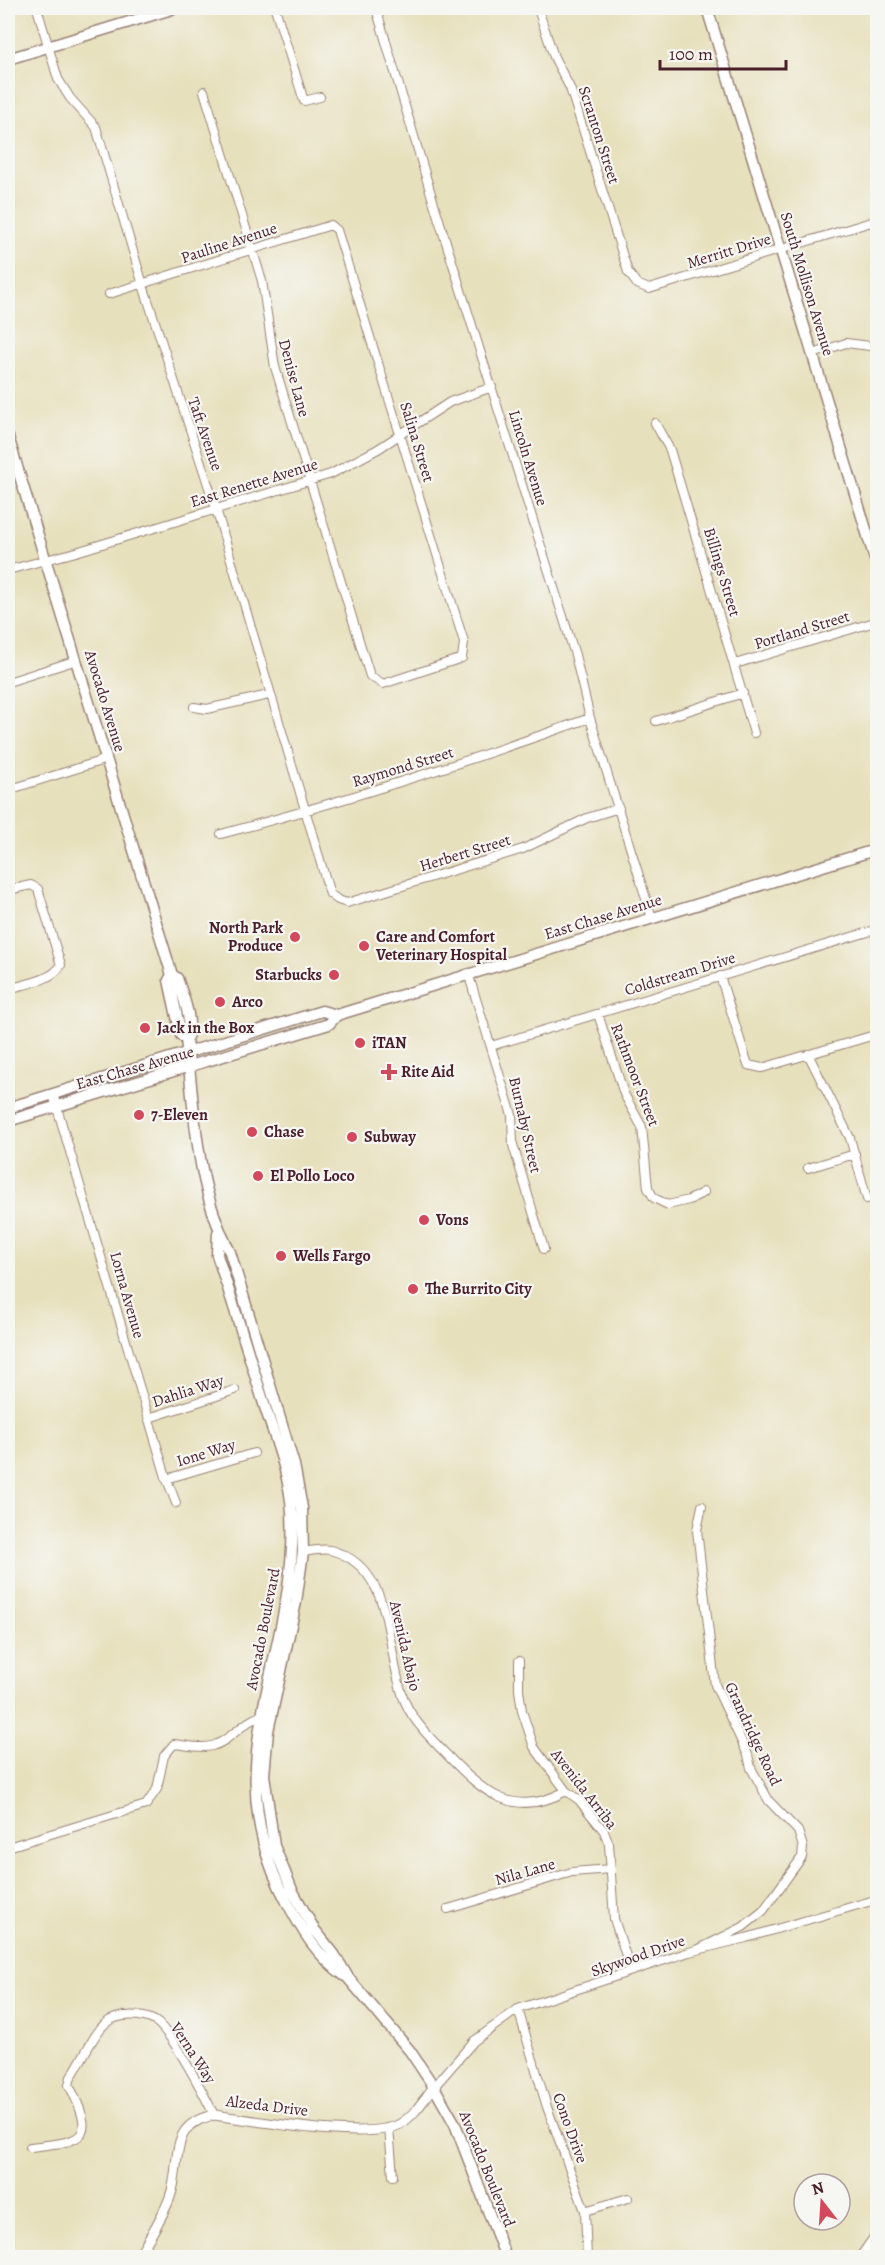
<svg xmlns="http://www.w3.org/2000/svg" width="885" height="2265" viewBox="0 0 885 2265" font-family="Alegreya,serif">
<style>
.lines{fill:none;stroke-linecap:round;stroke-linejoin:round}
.minor-casing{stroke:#988074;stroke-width:10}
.tertiary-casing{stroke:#988074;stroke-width:11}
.secondary-casing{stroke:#988074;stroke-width:13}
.minor{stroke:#fff;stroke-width:8}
.tertiary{stroke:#fff;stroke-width:9}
.secondary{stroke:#fff;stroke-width:10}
.poi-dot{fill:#d1495b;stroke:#f6f6f2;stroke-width:2}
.labels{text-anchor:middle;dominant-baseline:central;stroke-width:4.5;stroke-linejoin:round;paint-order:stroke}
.street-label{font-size:16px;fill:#4a1f2b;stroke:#f6f6f2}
.poi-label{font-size:16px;font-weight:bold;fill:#4a1f2b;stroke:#f6f6f2;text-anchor:start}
</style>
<rect width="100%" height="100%" fill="#f6f6f2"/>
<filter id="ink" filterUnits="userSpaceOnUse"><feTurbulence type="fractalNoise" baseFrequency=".0167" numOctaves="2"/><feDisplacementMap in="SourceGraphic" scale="12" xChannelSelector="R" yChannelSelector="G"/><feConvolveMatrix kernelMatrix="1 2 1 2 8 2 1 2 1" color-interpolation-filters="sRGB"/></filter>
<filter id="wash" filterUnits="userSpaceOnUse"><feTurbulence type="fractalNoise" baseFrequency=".008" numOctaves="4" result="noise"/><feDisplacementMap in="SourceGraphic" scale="24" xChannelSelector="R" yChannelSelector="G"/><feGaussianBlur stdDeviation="1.35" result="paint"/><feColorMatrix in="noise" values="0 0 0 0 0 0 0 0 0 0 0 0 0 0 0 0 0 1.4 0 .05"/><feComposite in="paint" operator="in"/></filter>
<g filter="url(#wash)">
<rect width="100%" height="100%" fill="#e7e0bc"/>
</g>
<g filter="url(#ink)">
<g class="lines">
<defs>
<path id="minor" d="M37 8 58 79 70 98 96 127 143 285 216 509 330 894 338 900 347 903 523 849 587 818 619 808
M275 8 304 101 320 97
M376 8 431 194 575 655 590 718 652 918
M538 9 554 57 570 88 628 272 637 284 649 289 878 220
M109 294 331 225 337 230 464 642 462 658 383 684 370 676 275 367 262 281 204 91
M813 354 846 343 878 347
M655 423 670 450 754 733
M8 570 76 552 331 474 378 449 450 402 492 387
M735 664 878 621
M8 682 77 660
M194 707 207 709 269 695
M656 721 743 693
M8 790 107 759
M221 834C346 801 469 761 590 718
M8 890 31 885 38 889 61 965C52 981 24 984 8 989
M468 973 512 1115 513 1145 544 1249
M720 976 748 1065 762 1068 878 1034
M598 1014 624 1094 642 1127 648 1188 654 1198 668 1205 689 1200 704 1192
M491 1046 878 929
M808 1054 850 1138 867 1199
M53 1094 166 1477 176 1503
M808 1168 855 1154
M149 1418 235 1390
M166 1479 254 1453
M303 1552C311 1551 322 1548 330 1550 397 1567 384 1652 405 1702 413 1721 432 1740 447 1755 483 1792 513 1820 566 1791
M519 1661V1690L522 1711 534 1747 566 1791 579 1800 604 1831 609 1844 614 1919 631 1971
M8 1847 146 1805 157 1789 164 1756 174 1744C186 1745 200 1749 212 1746 229 1742 242 1722 260 1716
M448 1909 572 1872 611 1869
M699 1949 743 1927 763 1911 802 1857 803 1847 798 1831 769 1801 751 1768 748 1755 715 1685 697 1530 702 1506
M518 2009 547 2107 585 2211 587 2258
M434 2087 474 2041 518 2009 689 1952 746 1938 878 1899
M389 2128 393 2176
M30 2147C85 2141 97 2140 69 2085L71 2077C80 2064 95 2031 106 2023 118 2013 141 2014 155 2021 171 2031 205 2096 214 2115
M585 2211 628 2198"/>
<path id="tertiary" d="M137 2258C149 2238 162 2219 170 2197 183 2163 165 2125 214 2115 254 2120 368 2142 400 2124 414 2116 424 2099 434 2087
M860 2258 878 2232"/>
<path id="secondary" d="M707 8 878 569
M8 59 175 8
M8 437 172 975 177 978C182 994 195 1023 186 1039 195 1111 195 1186 230 1252L294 1465 302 1508 303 1552 296 1602 268 1731 264 1775 274 1846 292 1890 314 1929 334 1954 349 1979 410 2051 434 2087 455 2124 506 2258
M172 975 169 980 181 1035 186 1039
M8 1108 322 1011 337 1015
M8 1121 329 1024 337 1015 878 849
M218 1233 217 1255C234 1305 249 1356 265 1407 276 1441 290 1476 292 1512 300 1654 210 1760 287 1902 303 1932 317 1956 345 1976"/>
</defs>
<use href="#minor" class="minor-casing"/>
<use href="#tertiary" class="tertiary-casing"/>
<use href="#secondary" class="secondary-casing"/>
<use href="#minor" class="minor"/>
<use href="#tertiary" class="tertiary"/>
<use href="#secondary" class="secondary"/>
</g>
</g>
<g class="poi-dot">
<circle cx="295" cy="937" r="6"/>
<circle cx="364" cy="946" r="6"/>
<circle cx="334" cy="975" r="6"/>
<circle cx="220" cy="1002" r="6"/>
<circle cx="145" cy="1028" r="6"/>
<circle cx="360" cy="1043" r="6"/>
<path d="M386 1063h6v6h6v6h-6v6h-6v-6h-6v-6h6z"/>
<circle cx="139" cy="1115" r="6"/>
<circle cx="252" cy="1132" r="6"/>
<circle cx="352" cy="1137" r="6"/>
<circle cx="258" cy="1176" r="6"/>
<circle cx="424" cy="1220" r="6"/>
<circle cx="281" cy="1256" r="6"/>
<circle cx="413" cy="1289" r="6"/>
</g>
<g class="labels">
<g class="street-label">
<text transform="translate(599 135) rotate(72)">Scranton Street</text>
<text transform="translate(229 243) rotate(-18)">Pauline Avenue</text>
<text transform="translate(729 251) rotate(-17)">Merritt Drive</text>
<text transform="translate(807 284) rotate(73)">South Mollison Avenue</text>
<text transform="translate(294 378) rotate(75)">Denise Lane</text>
<text transform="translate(205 434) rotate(71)">Taft Avenue</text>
<text transform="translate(417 442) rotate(73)">Salina Street</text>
<text transform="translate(528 458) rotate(73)">Lincoln Avenue</text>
<text transform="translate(254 483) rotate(-17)">East Renette Avenue</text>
<text transform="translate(722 572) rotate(73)">Billings Street</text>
<text transform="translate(802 630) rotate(-17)">Portland Street</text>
<text transform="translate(105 701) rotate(73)">Avocado Avenue</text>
<text transform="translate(403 767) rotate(-17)">Raymond Street</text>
<text transform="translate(465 853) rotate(-17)">Herbert Street</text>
<text transform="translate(603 917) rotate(-17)">East Chase Avenue</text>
<text transform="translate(680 974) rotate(-17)">Coldstream Drive</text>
<text transform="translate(135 1068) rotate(-16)">East Chase Avenue</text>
<text transform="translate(635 1075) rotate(69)">Rathmoor Street</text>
<text transform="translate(525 1125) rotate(77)">Burnaby Street</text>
<text transform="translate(127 1295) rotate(74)">Lorna Avenue</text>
<text transform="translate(188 1391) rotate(-18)">Dahlia Way</text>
<text transform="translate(206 1453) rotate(-17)">Ione Way</text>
<text transform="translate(263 1629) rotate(-79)">Avocado Boulevard</text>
<text transform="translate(405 1646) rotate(77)">Avenida Abajo</text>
<text transform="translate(753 1734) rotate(65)">Grandridge Road</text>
<text transform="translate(584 1789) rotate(52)">Avenida Arriba</text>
<text transform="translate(525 1872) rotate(-16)">Nila Lane</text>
<text transform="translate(638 1956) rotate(-19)">Skywood Drive</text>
<text transform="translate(193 2053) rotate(57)">Verna Way</text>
<text transform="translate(267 2106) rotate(7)">Alzeda Drive</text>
<text transform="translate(570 2128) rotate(70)">Cono Drive</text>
<text transform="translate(487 2169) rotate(68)">Avocado Boulevard</text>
</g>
<g class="poi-label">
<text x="283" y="928" text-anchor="end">North Park<tspan x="283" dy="18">Produce</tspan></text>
<text x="376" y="937">Care and Comfort<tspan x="376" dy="18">Veterinary Hospital</tspan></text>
<text x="322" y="975" text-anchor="end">Starbucks</text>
<text x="232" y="1002">Arco</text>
<text x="157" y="1028">Jack in the Box</text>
<text x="372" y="1043">iTAN</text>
<text x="401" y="1072">Rite Aid</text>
<text x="151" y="1115">7-Eleven</text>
<text x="264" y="1132">Chase</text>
<text x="364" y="1137">Subway</text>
<text x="270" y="1176">El Pollo Loco</text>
<text x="436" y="1220">Vons</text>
<text x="293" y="1256">Wells Fargo</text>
<text x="425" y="1289">The Burrito City</text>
</g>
</g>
<rect width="885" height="2265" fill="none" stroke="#f6f6f2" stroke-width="30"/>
<g transform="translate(822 2202) rotate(343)"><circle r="28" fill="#f6f6f2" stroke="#b1a0a2" stroke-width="1.5"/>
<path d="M0-4.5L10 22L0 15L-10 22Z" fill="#d1495b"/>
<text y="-9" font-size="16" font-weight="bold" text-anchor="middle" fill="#4a1f2b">N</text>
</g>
<path d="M660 60v9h126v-9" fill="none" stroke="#4a1f2b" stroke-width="3"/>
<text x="669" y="60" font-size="18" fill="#4a1f2b" stroke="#f6f6f2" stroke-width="4.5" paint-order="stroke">100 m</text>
</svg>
